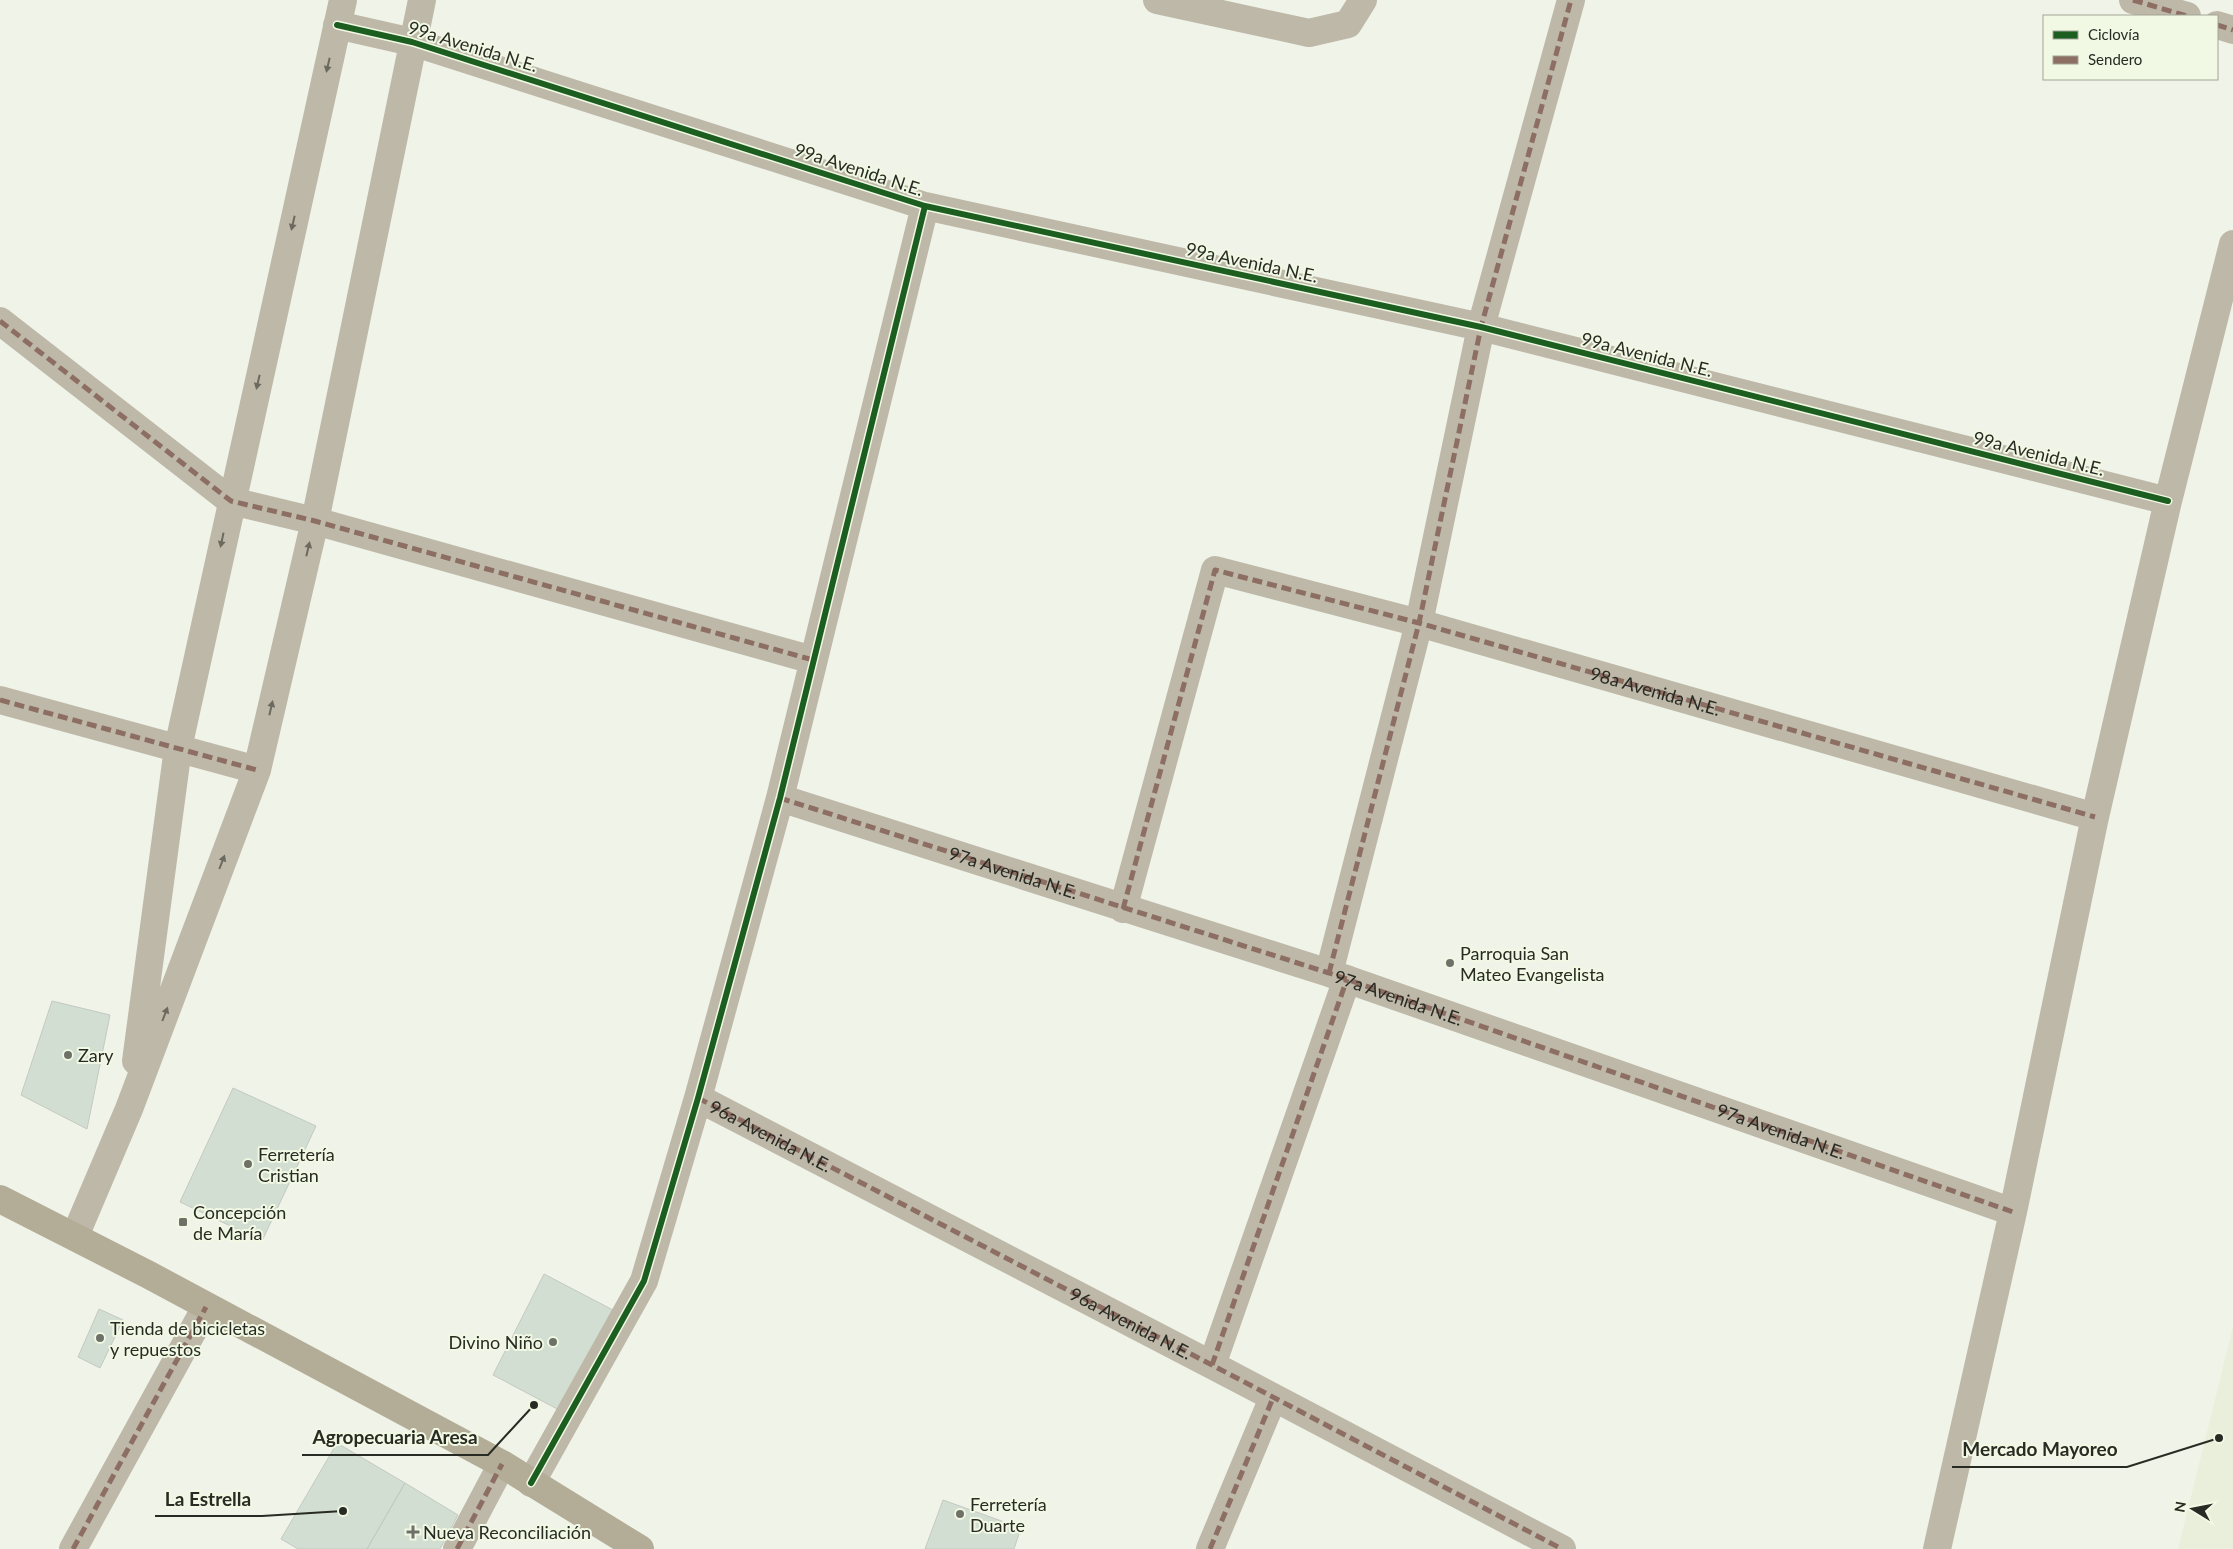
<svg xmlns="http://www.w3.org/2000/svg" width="2233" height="1549" viewBox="0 0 2233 1549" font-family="Lato,sans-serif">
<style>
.built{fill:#e9efdb}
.building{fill:#d1ded1;stroke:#c4c9c2}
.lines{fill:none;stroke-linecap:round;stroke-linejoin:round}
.minor{stroke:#beb8a9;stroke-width:28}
.major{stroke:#b3ad98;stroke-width:28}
.quiet{stroke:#8d6e63;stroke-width:5;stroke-dasharray:10 5;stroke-linecap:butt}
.cycleway-casing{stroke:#f1f8e3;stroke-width:9}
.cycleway{stroke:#1b5e20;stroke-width:6}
.oneway{fill:#6c6a5f}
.poi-dot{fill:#6e7168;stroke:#f1f8e3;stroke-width:2}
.labels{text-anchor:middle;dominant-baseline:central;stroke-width:4;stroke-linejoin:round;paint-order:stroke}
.street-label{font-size:18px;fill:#282b23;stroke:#f1f8e3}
.poi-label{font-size:18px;fill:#282b23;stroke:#f1f8e3;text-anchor:start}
.leader{fill:none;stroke:#282b23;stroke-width:2}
.callout-dot{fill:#282b23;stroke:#f1f8e3;stroke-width:2}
.callout-label{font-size:19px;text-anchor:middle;font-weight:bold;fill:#282b23;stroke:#f1f8e3;stroke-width:4;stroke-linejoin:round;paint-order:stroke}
</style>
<rect width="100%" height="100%" fill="#f0f3e8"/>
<path class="built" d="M2233 1327V1549H2178Z"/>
<path class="building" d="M52 1001 110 1015 87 1129 21 1095Z
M233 1088 316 1126 262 1241 180 1202Z
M544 1274 613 1310 561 1411 493 1375Z
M99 1309 123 1320 100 1368 78 1357Z
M337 1443 405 1483 367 1549H298L281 1539Z
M405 1483 458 1515 440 1549H367Z
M943 1500 1021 1528 1014 1549H925Z"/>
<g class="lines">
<path class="minor" d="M1157 0 1309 33 1348 24 1363 0
M2133 0 2187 16
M337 25 412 42 925 206 1481 327 2168 501
M2217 25 2233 30
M0 321 231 501 315 521 813 660
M0 700 257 770
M780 798 1329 973 2013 1212
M1123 909 1215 570 1419 623 2095 817
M1329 973 1419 623 1481 327 1571 0
M136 1061 178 748 343 0
M698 1098 1212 1365 1562 1549
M75 1236 129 1109 257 770 315 521 422 0
M1212 1365 1347 979
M531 1483 644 1281 698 1098 780 798 925 206
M73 1549 206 1307
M457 1549 502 1464
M1210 1549 1273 1398
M1937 1549 2013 1212 2095 817 2168 501 2233 244"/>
<path class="major" d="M0 1199 149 1275 502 1464 640 1549"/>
<g class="quiet">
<path d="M2133 0 2187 16"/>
<path d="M2217 25 2233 30"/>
<path d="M0 321 231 501 315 521 813 660"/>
<path d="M0 700 257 770"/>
<path id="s1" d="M780 798 1329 973 2013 1212"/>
<path id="s2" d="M1123 909 1215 570 1419 623 2095 817"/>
<path d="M1329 973 1419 623 1481 327 1571 0"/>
<path id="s3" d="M698 1098 1212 1365 1562 1549"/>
<path d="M1212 1365 1347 979"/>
<path d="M73 1549 206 1307"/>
<path d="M457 1549 502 1464"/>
<path d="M1210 1549 1273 1398"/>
</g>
<defs>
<path id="cycleway" d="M337 25 412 42 925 206 1481 327 2168 501
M531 1483 644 1281 698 1098 780 798 925 206"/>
</defs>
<use href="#cycleway" class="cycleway-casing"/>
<use href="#cycleway" class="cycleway"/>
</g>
<defs><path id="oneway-solid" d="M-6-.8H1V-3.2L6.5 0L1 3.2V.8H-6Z" transform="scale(1.25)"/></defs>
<g class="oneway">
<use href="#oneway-solid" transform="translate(328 65) rotate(103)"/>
<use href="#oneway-solid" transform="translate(293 223) rotate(103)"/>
<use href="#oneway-solid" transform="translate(258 382) rotate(103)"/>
<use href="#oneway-solid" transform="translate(222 540) rotate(102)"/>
<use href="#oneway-solid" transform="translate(308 549) rotate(-77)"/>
<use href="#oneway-solid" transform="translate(271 708) rotate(-77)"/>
<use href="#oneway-solid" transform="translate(222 862) rotate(-69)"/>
<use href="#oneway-solid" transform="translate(165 1014) rotate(-69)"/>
</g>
<g class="poi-dot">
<circle cx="1450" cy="963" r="5"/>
<circle cx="68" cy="1055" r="5"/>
<circle cx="248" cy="1164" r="5"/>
<rect x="178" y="1217" width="10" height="10" rx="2.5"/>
<circle cx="100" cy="1338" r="5"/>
<circle cx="553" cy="1342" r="5"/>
<circle cx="960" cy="1514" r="5"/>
<path d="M410.5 1524.5h5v5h5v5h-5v5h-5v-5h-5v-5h5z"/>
</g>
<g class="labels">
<g class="street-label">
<text transform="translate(473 46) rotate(17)">99a Avenida N.E.</text>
<text transform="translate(859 169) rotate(18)">99a Avenida N.E.</text>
<text transform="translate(1252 262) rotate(12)">99a Avenida N.E.</text>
<text transform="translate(1647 354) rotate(14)">99a Avenida N.E.</text>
<text transform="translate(2039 453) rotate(14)">99a Avenida N.E.</text>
<text stroke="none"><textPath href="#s2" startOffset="808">98a Avenida N.E.</textPath></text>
<text stroke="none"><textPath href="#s1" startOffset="245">97a Avenida N.E.</textPath></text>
<text stroke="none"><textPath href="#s1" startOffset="650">97a Avenida N.E.</textPath></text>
<text stroke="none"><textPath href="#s1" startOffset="1055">97a Avenida N.E.</textPath></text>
<text stroke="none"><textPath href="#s3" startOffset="82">96a Avenida N.E.</textPath></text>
<text stroke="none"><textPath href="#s3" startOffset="488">96a Avenida N.E.</textPath></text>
</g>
<g class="poi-label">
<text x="1460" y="953">Parroquia San<tspan x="1460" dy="21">Mateo Evangelista</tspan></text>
<text x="78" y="1055">Zary</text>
<text x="258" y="1154">Ferretería<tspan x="258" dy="21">Cristian</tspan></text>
<text x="193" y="1212">Concepción<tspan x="193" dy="21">de María</tspan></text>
<text x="110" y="1328">Tienda de bicicletas<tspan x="110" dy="21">y repuestos</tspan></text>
<text x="543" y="1342" text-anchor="end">Divino Niño</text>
<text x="970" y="1504">Ferretería<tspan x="970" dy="21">Duarte</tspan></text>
<text x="423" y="1532">Nueva Reconciliación</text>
</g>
</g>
<path class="leader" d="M534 1405L488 1455H302M2219 1438L2127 1467H1952M343 1511L262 1516H155"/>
<g class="callout-dot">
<circle cx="534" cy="1405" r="5"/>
<circle cx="2219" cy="1438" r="5"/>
<circle cx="343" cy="1511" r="5"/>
</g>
<g class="callout-label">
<text x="395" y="1444">Agropecuaria Aresa</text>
<text x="2040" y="1456">Mercado Mayoreo</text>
<text x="208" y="1506">La Estrella</text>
</g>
<rect x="2043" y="15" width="175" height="65" fill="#f1f8e3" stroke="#a1a696"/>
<rect x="2053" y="31" width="25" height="8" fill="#1b5e20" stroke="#a1a696"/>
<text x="2088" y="40" font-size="15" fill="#282b23">Ciclovía</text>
<rect x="2053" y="56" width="25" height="8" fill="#8d6e63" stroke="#a1a696"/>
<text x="2088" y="65" font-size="15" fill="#282b23">Sendero</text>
<g transform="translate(2193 1509) rotate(280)" stroke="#f1f8e3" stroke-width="4" paint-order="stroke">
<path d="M0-4L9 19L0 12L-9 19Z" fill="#282b23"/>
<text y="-8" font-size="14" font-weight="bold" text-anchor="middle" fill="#282b23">N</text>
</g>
</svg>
